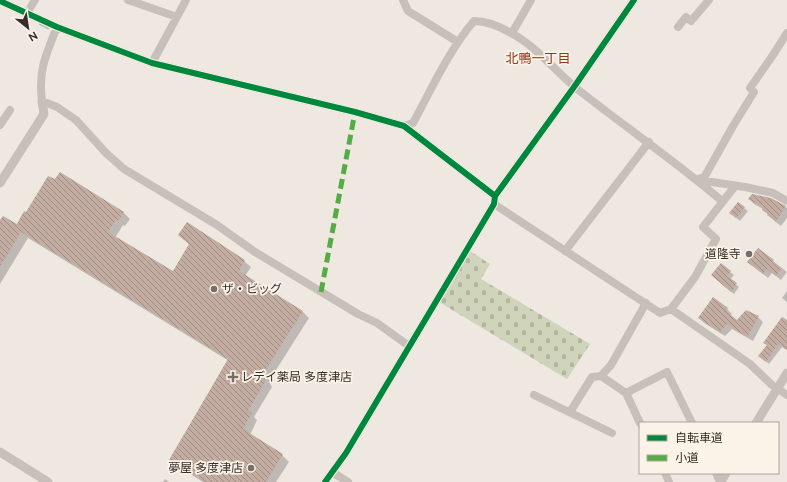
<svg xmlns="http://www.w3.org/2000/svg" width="787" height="482" viewBox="0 0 787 482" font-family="Raleway,'Noto Sans JP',sans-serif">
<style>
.cemetery{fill:url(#cemetery-stones)}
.shadow{fill:#0003}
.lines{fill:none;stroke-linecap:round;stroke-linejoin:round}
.stream{stroke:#9bc0c1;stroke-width:2.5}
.building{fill:url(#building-back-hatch)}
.minor{stroke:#c7c0ba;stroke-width:8}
.tertiary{stroke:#c7c0ba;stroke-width:9}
.quiet{stroke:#55ab44;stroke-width:5;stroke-dasharray:10 5;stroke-linecap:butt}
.cycleway-casing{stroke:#fbf3e8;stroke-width:8}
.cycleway{stroke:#00873e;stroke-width:6}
.poi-dot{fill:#786e69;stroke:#fbf3e8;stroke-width:1.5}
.labels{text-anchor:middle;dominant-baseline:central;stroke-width:3.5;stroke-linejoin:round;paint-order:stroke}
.poi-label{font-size:12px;fill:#382d28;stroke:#fbf3e8;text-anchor:end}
.neighbourhood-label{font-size:13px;fill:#8d391b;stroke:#fbf3e8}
</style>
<defs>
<pattern id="cemetery-stones" width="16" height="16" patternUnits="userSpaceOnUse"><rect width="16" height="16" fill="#cfd4ba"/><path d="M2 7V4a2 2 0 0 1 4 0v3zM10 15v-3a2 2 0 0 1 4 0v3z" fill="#b2b6a0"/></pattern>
<pattern id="building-back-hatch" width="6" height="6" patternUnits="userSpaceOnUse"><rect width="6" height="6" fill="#c3aca1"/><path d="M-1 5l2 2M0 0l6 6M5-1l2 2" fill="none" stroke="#9f8c83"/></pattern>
</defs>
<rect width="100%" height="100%" fill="#eee8e1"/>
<path class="cemetery" d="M470 251 490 264 481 279 590 344 567 379 439 302Z"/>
<path class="shadow" d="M60 173 124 213 130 219 125 226 123 225 115 238 173 272 190 245 179 235 244 261 251 267 245 276 303 312 309 318 269 381 272 387 254 417 257 420 250 435 282 455 289 462 276 482H203L177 466 170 460 229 361 28 238 0 284V221L17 225Z
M749 199H771L787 208V218L781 226 773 220 763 209 754 204Z
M744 208 748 211 740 221 731 213Z
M758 249 787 272 781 280 772 273 768 278 748 262Z
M730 272 734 275 730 280 739 287 734 294 716 278Z
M787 291V302L782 298Z
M727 309 732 314 730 316 737 321 758 317 763 322 753 341 732 329 725 336 704 323 699 318Z
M787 321V350L782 347 769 364 763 359 768 346 764 343Z
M165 479 169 482H163Z"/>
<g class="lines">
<path class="stream" d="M40 24 48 28"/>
</g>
<path class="building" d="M60 172 124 212 118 221 116 220 108 232 173 271 189 244 178 235 187 222 245 260 239 271 303 311 263 374 266 380 248 411 252 413 243 429 283 454 266 482H205L169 460 228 359 21 232 0 267V220L3 216 17 224 24 211 26 212 48 176 55 179Z
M752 194 771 198 786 206 776 221 767 215 768 214 762 210 763 207 748 199Z
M738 202 745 207 736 218 729 213Z
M758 248 774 260 772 262 781 269 776 276 767 269 763 274 747 262Z
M721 263 731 271 727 276 737 283 731 292 711 275Z
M713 297 728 308 726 311 737 320 746 310 759 316 747 337 727 324 720 332 698 318Z
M782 317 787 320V350L778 344 766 362 758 356 767 345 763 343Z"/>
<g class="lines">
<path class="minor" d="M128 0 177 17
M403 0 408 11 458 42
M0 1 57 27 152 63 355 112 404 126 495 196
M27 13 35 0
M57 27C46 55 38 70 42 101L57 107 76 120 106 153 124 169 217 225 255 252 358 314 377 323 409 346
M678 27 686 17 691 21 709 0
M512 33 531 0
M152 63 186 0
M0 125 10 110
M404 126 413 123C431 90 449 50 474 21 488 21 499 26 511 33 536 46 554 70 576 88 624 126 675 161 722 201
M697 180 705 176 733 126 754 92 750 88 773 55 787 33
M699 180 745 187 773 193 787 201
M494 204 660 313 671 309 695 277 716 239 703 227 735 186
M565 251 649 142
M671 309 750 364 772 385 787 395
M601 376 626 393 640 423
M626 393 667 372 692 423
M534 395 612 433
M570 412 592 377 601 376 611 365 646 303
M332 472 348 482
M665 473 669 482
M716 473 720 482
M325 482 346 453 494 204 495 196 574 87 634 0"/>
<path class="tertiary" d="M0 183 44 114 42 101
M756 423 787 373
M0 452 48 482
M721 482 726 473"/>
<path class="quiet" d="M321 292 355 112"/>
<defs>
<path id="cycleway" d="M0 1 57 27 152 63 355 112 404 126 495 196
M325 482 346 453 494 204 495 196 574 87 634 0"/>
</defs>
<use href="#cycleway" class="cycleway-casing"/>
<use href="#cycleway" class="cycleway"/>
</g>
<g class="poi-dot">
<circle cx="749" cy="254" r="4"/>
<circle cx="214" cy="289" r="4"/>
<path d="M231 371h4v4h4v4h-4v4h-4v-4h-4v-4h4z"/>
<circle cx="251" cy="468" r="4"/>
</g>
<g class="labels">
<g class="poi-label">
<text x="741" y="254">道隆寺</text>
<text x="222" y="289" text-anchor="start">ザ・ビッグ</text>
<text x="241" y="377" text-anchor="start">レデイ薬局 多度津店</text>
<text x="243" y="468">夢屋 多度津店</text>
</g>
<g class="neighbourhood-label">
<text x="538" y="58">北鴨一丁目</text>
</g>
</g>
<rect x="639" y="422" width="140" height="52" fill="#fbf3e8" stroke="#ada49b"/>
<rect x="647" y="435" width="20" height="6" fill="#00873e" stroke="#ada49b"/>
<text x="675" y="442" font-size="12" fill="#382d28">自転車道</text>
<rect x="647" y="455" width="20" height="6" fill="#55ab44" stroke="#ada49b"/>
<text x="675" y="462" font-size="12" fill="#382d28">小道</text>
<g transform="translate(28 28) rotate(150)" stroke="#fbf3e8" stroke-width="3" paint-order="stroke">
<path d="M0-3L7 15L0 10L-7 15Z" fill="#382d28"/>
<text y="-6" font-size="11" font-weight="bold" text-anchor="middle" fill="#382d28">N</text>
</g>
</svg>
